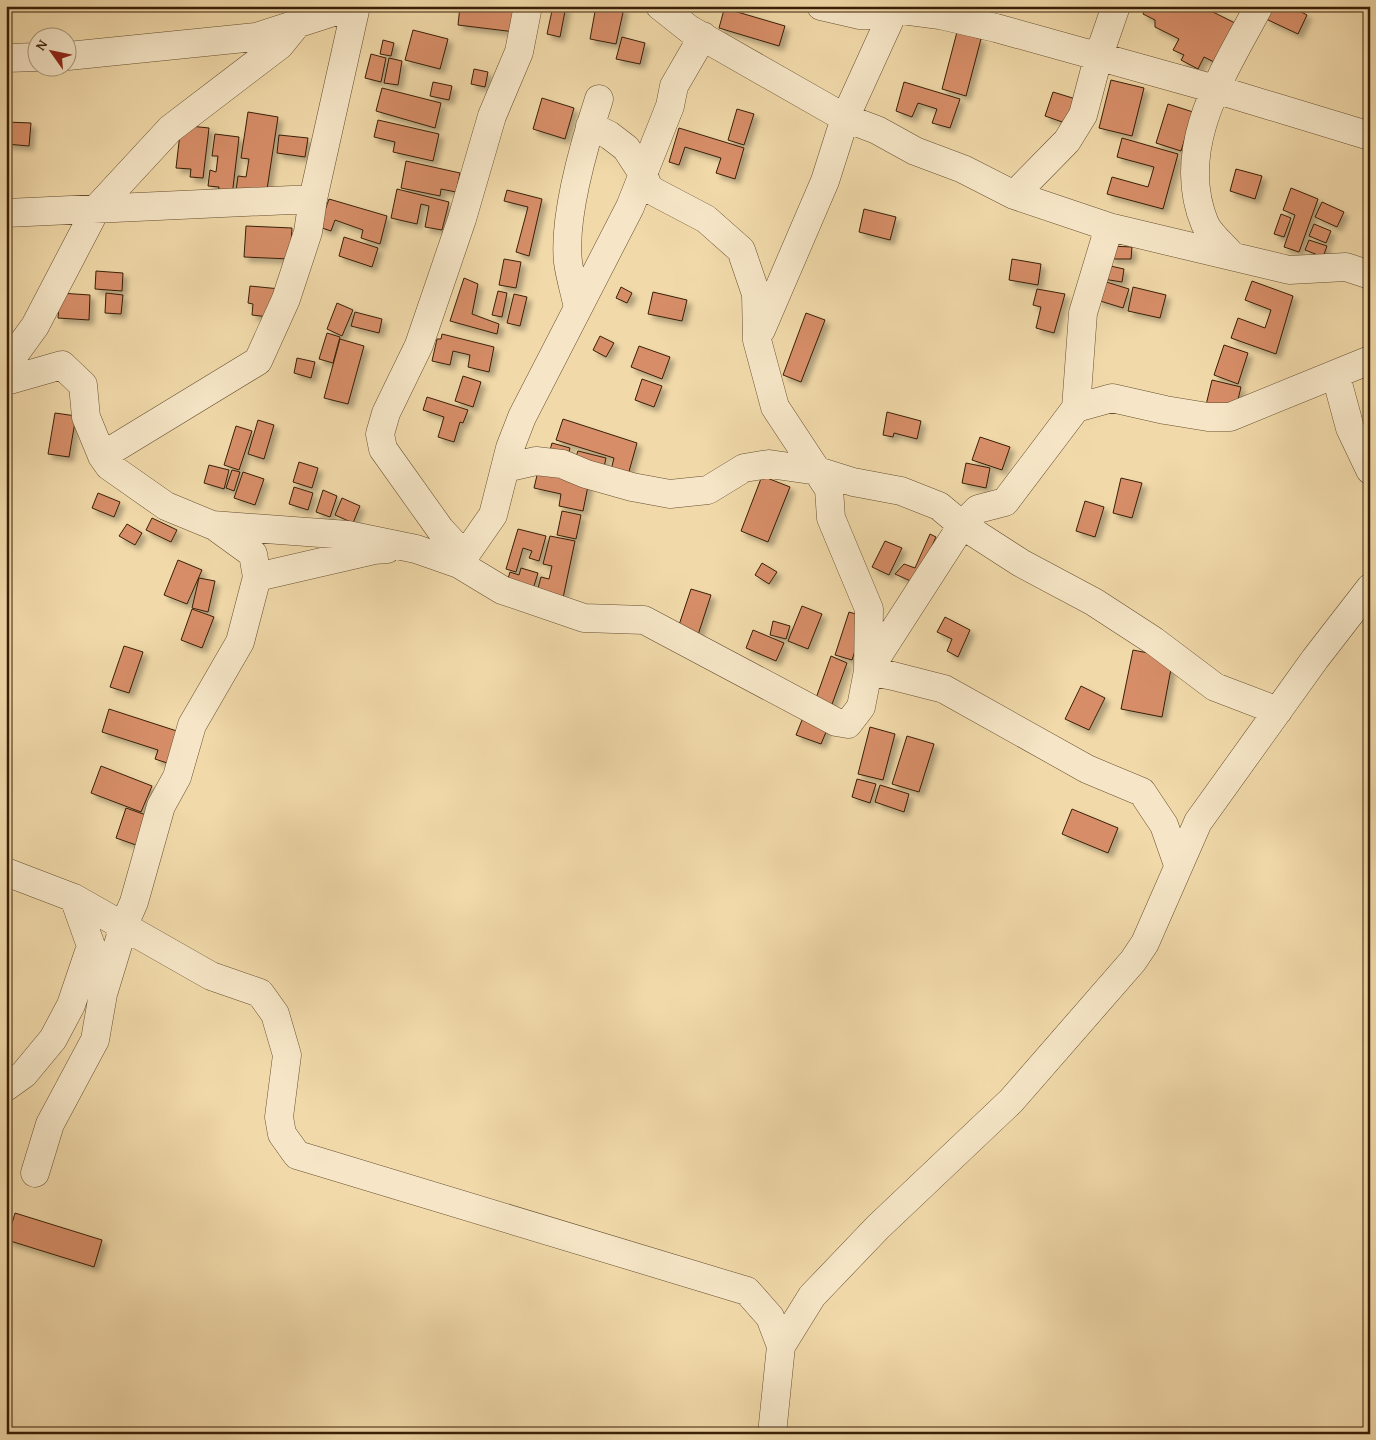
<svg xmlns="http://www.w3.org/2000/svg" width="1376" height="1440" viewBox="0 0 1376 1440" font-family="'Gentium Book Plus',serif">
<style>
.building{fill:#d78e68;stroke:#381f06;filter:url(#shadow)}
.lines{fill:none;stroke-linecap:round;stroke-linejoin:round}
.minor-casing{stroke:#664e2f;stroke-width:29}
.minor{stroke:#f6e6c7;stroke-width:28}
</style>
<defs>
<filter id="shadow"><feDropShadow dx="4.5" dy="4.5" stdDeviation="2.5" flood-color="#0004"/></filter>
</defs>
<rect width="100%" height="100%" fill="#f1d9a9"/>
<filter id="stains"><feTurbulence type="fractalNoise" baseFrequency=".004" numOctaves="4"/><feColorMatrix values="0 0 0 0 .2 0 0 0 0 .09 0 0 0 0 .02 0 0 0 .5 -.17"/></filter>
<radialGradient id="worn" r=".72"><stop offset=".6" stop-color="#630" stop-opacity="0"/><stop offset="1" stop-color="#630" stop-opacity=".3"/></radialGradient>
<path class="building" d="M460 6 518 9 515 32 458 25Z
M553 6H566L560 37 547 34Z
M596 6 624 8 616 44 590 39Z
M725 6H735L734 11 785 26 779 46 719 28Z
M1147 6H1201L1235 23 1216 63 1204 57 1198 69 1181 60 1184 55 1173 50 1179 39 1155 27V20L1143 14Z
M1273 6H1290L1307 15 1298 34 1266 19Z
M413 30 448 39 440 69 405 60Z
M957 32 981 39 966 96 942 89Z
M622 37 645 43 640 64 616 59Z
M383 40 394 43 391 56 380 54Z
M371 54 386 58 381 82 365 78Z
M389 58 402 61 398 85 384 83Z
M474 69 488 72 485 87 471 84Z
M1111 80 1144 88 1132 136 1099 128Z
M433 82 452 86 449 100 430 96Z
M904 82 960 99 950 128 932 123 937 109 918 103 912 117 896 111Z
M382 88 441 103 435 128 376 111Z
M1053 92 1079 100 1071 125 1045 116Z
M542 98 574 108 565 139 533 129Z
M1168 104 1193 112 1181 151 1156 143Z
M737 109 754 114 744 145 728 140Z
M248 112 278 117 266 196 236 191 238 176 246 177 249 159 241 158Z
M378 120 439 134 433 161 393 152 395 142 374 137Z
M6 122 31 123 29 146 6 144Z
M181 125 209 128 203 178 190 177 191 169 176 168Z
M679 128 744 148 735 179 716 173 721 158 685 147 679 165 669 162Z
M215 134 239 137 232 196 218 194 219 187 208 186 210 170 216 172 218 156H212Z
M279 135 308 138 305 157 277 153Z
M1122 138 1178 154 1163 209 1107 194 1112 177 1148 187 1154 167 1117 157Z
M406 161 460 173 456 192 441 189 440 196 401 188Z
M1236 169 1262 176 1255 199 1230 191Z
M1291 188 1318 199 1299 252 1284 247 1295 215 1283 210Z
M397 189 449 202 442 230 425 227 429 206 421 204 417 224 391 218Z
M507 190 542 199 529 256 516 252 528 207 504 201Z
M329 199 387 216 380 244 361 238 363 230 335 220 331 231 319 227Z
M1322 202 1344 212 1337 227 1315 217Z
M864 209 896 217 890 240 859 232Z
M1281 214 1291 218 1284 237 1274 234Z
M1314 224 1331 231 1326 243 1309 236Z
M246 226 292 228 290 259 244 257Z
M344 237 378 248 372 267 339 256Z
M1309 240 1327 246 1323 257 1305 250Z
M1110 246 1132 247 1131 259H1110Z
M504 259 521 262 516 288 499 285Z
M1012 259 1041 264 1038 285 1009 280Z
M1106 265 1124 269 1122 282 1103 279Z
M96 271 123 273 122 291 95 289Z
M464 278 478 284 472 314 499 324 497 334 450 321Z
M1103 281 1129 289 1123 308 1097 300Z
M1252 281 1293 296 1276 354 1231 338 1238 318 1265 328 1271 310 1245 300Z
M250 286 280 289 269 317 252 315 253 304 248 303Z
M621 287 632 293 627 303 616 298Z
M1133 287 1166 295 1160 318 1128 311Z
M1037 289 1065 294 1054 333 1036 328 1041 307 1033 305Z
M498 291 507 293 502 317 492 315Z
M653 292 687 300 682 321 648 314Z
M60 293 90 295 89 320 58 318Z
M106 293 123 295 121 314 105 313Z
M514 294 527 297 520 326 507 323Z
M337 303 353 310 342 336 327 329Z
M355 312 382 319 379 333 351 326Z
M806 313 825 320 801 382 783 375Z
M327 333 340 337 333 363 319 359Z
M442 334 494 347 489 372 468 367 470 355 453 351 450 365 432 361 437 339H441Z
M600 336 614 343 606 357 593 350Z
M340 339 364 346 348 404 324 398Z
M1224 345 1248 353 1238 384 1214 375Z
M639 346 670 357 662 379 631 367Z
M297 358 315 362 311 378 294 373Z
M463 376 481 382 473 407 455 401Z
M642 379 662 386 654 407 635 400Z
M1212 380 1241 387 1235 412 1206 405Z
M427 397 468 410 463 423 460 422 454 442 438 437 444 417 423 410Z
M887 412 921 421 917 439 894 433 893 437 883 435Z
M55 413 76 416 69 457 48 454Z
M563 419 637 443 628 475 611 470 614 458 556 440Z
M258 420 274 425 264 459 248 454Z
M236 426 252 431 239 470 224 465Z
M980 437 1010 447 1002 470 972 460Z
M552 443 570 448 568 455 550 450Z
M578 451 606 458 604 467 575 459Z
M299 462 318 468 312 488 293 482Z
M966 463 990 468 986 488 962 483Z
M209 465 229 470 224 489 204 483Z
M232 470 240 472 234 491 226 488Z
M538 471 589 481 583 511 559 506 561 494 534 488Z
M243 472 264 479 255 505 234 498Z
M762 476 790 487 768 542 741 531Z
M1121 478 1142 483 1132 518 1113 513Z
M294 487 313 493 308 510 289 504Z
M323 490 337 496 330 517 316 512Z
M98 493 120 502 114 517 92 508Z
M342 498 360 506 353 523 335 515Z
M1085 501 1104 507 1095 537 1076 531Z
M562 511 581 515 576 539 557 535Z
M152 518 177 530 171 542 146 530Z
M127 524 142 533 135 545 119 536Z
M518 529 546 536 539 561 529 558 532 551 523 548 516 572 506 569Z
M930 534 936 537 915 583 895 574 904 564 915 568Z
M550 536 575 541 563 598 537 592 541 577 549 579 552 566 543 564Z
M885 541 902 548 889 575 872 567Z
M178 560 202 570 187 604 164 595Z
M762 563 777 572 769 584 755 575Z
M521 568 538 573 533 589 507 582 510 572 519 575Z
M199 578 215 581 208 612 192 608Z
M691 589 711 595 697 638 677 631Z
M802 606 822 614 808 649 788 641Z
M192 609 214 617 202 648 181 640Z
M849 612 866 617 852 660 835 655Z
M945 617 970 630 958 657 947 651 952 639 937 632Z
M773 621 790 626 786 639 770 635Z
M753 630 784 643 776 661 746 648Z
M124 646 143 652 129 693 110 687Z
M1133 650 1173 658 1162 717 1121 709Z
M831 656 847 663 831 707 815 701Z
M1081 686 1105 698 1089 730 1065 719Z
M109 709 186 734 176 766 155 759 158 750 102 732Z
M804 715 829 725 821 744 796 735Z
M870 727 895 734 883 780 858 774Z
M907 736 934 744 919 792 892 784Z
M101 766 152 786 141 812 91 793Z
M857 779 876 784 870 803 852 797Z
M880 785 909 794 904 812 875 802Z
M126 808 146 815 136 845 116 838Z
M1072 809 1118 828 1108 853 1062 834Z
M15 1213 102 1240 94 1267 7 1240Z"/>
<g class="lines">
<defs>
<path id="minor" d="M660 6 689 29 845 118 877 130 915 151 963 169 1014 195 1109 227 1289 270 1346 267 1370 275
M821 6 860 15H874L894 9 940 15 996 28 1215 89 1370 136
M68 56 256 37 352 6
M6 58 38 57
M1014 195 1067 141 1083 115 1098 58 1116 6
M6 213 313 199
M1232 256C1224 246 1210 235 1205 224 1173 147 1224 72 1259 6
M578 308C575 293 570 277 568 262 563 217 585 142 599 99
M761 330 825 181 845 118 896 6
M6 366 35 326 96 209 170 129 280 45 297 24 306 6
M1336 376 1350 428 1370 470
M6 381 62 365 83 385 86 417 102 456 109 466 166 506 212 525 348 535 416 549 459 564 502 590 584 618 644 620 836 722 848 724 861 707 868 671 869 609 831 518 829 489 775 407 757 340 756 294 741 250 706 219 649 189 643 174 626 148 609 135 590 126
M1076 408 1083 313 1109 227
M102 456 258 361 286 299 308 232 313 199 356 6
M505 468 536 461 562 464 586 474 632 487 670 494 708 490 744 468 769 464 818 471 853 482 901 491 939 506 962 525 1021 563 1094 602 1154 641 1215 687 1278 711
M464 555 440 529 383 449 380 434 386 413 419 345 462 219 492 116 519 52 528 6
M459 564 493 515 510 448 522 417 630 207 670 106 674 86 703 36
M257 577 374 550 387 549
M868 671 962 525 978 509 1005 502 1076 408 1112 398 1165 410 1208 417H1230L1370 360
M868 671 893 676 944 689 1087 769 1142 792 1164 825 1178 865
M6 872 74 898 211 976 260 993 275 1014 287 1055 279 1117 282 1134 297 1155 747 1291 770 1317 781 1346
M6 1087 24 1074 53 1039 71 1005 91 946 74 898
M35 1173 50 1124 95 1040 103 994 124 925 134 902 161 806 177 777 192 725 240 642 257 577 253 554 213 525
M772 1434 781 1346 812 1296 878 1227 1011 1101 1133 961 1145 943 1198 822 1315 659 1370 588"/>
</defs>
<use href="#minor" class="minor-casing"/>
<use href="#minor" class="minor"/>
</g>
<rect width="1376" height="1440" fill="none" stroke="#f1d9a9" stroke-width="25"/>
<rect x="8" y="8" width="1361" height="1425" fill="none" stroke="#381f06" stroke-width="2.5"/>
<rect x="12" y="12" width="1351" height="1415" fill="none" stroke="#381f06"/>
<g transform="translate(52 52) rotate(303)"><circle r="24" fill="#f6e6c7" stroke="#aa967a"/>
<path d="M0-4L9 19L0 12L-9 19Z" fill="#8f2418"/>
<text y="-8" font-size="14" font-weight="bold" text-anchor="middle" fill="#381f06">N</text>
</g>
<rect width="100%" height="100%" filter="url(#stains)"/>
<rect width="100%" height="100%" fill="url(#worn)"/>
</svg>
